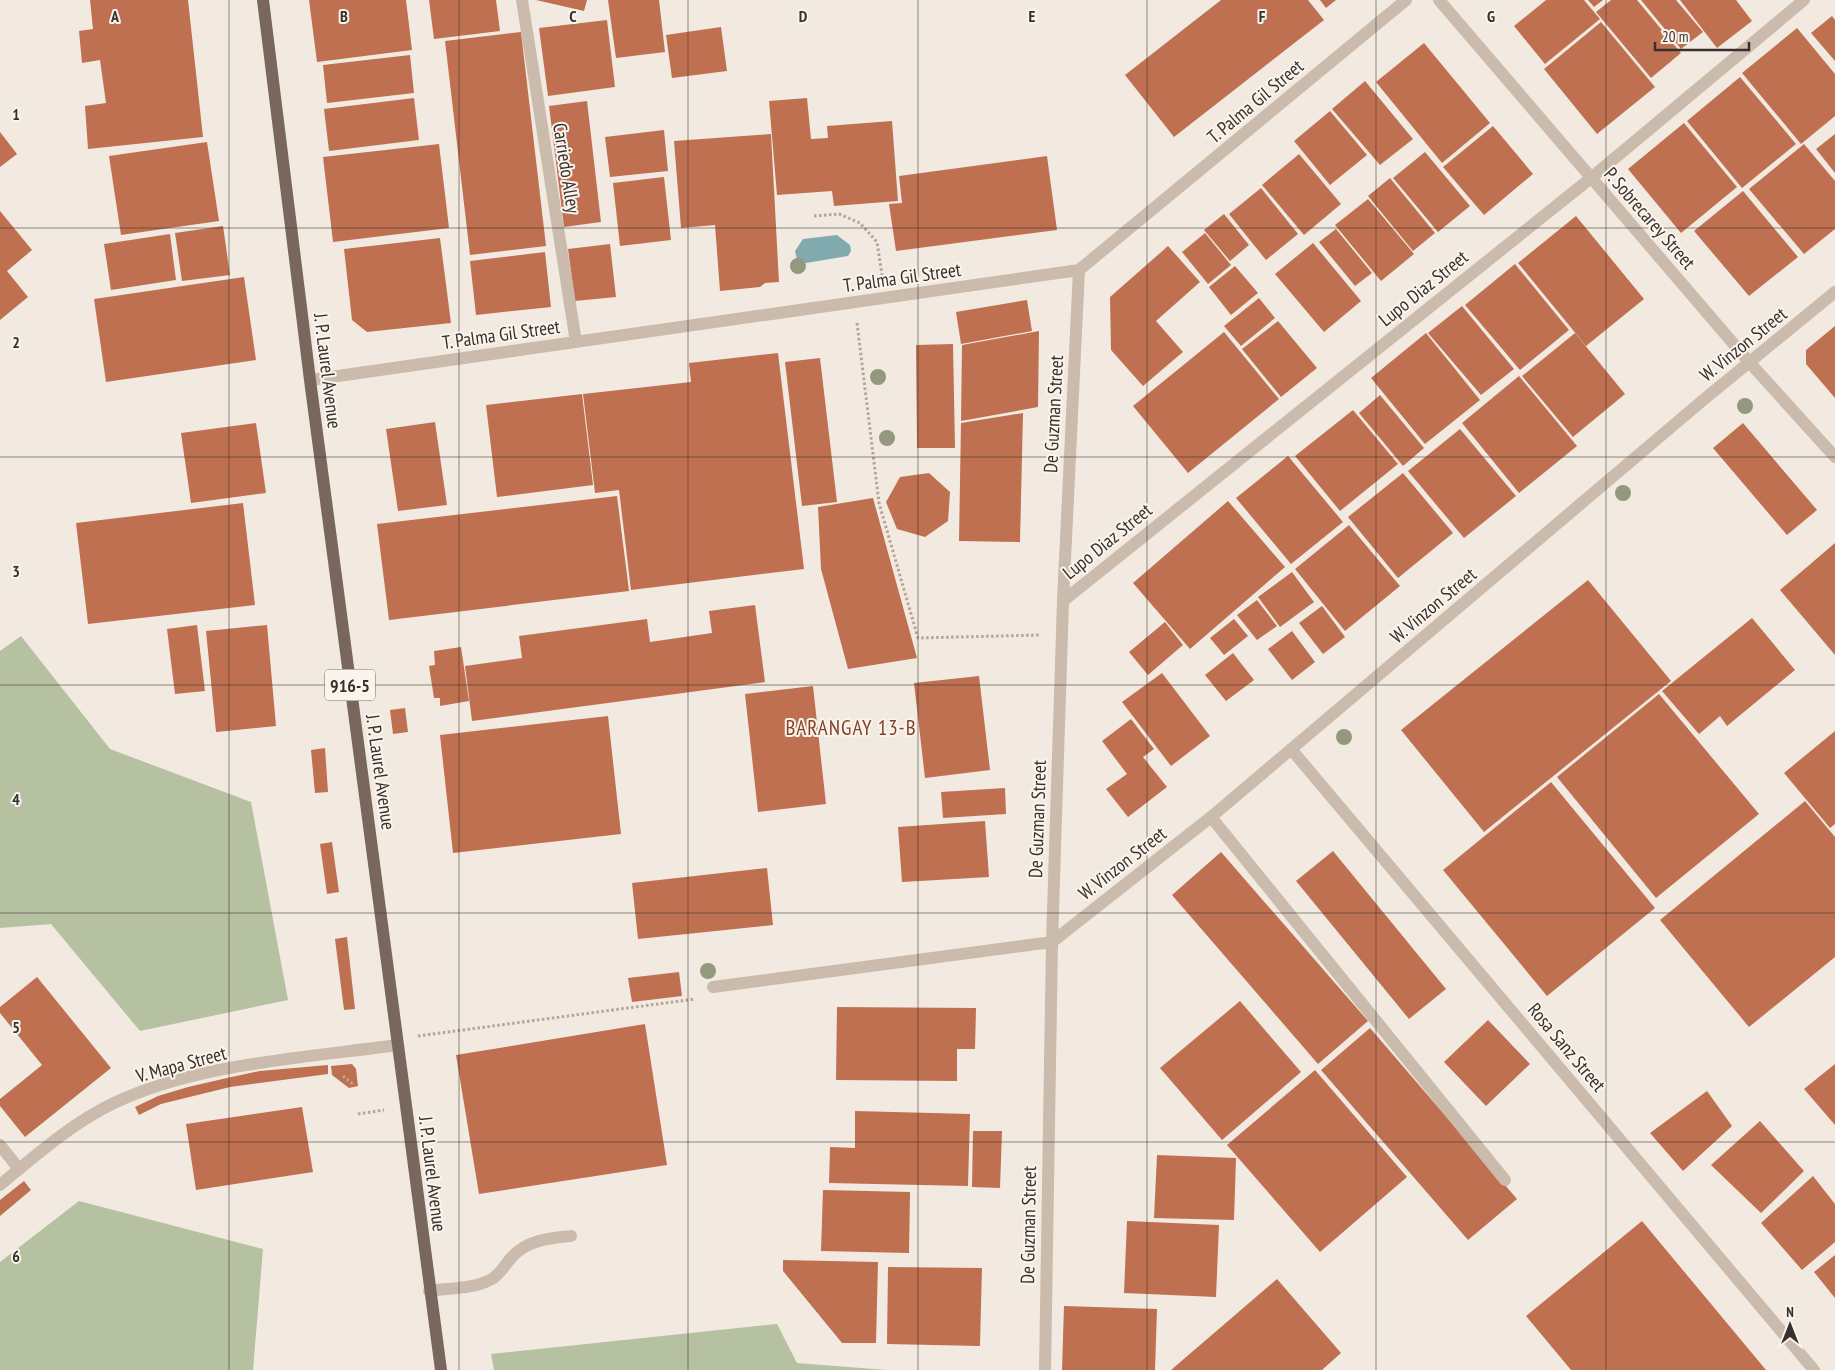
<svg xmlns="http://www.w3.org/2000/svg" width="1835" height="1370" viewBox="0 0 1835 1370" font-family="'PT Sans Narrow',sans-serif">
<style>
.green{fill:#b5c1a1}
.water{fill:#80aaae}
.building{fill:#bf7051}
.lines{fill:none;stroke-linecap:round;stroke-linejoin:round}
.path{stroke:#b6a597;stroke-width:3;stroke-dasharray:2.5 2.5;stroke-linecap:butt}
.service{stroke:#cabbac;stroke-width:12}
.minor{stroke:#cabbac;stroke-width:12}
.tertiary{stroke:#cabbac;stroke-width:12}
.primary{stroke:#79675d;stroke-width:12}
.tree{fill:#93987f}
.grid{fill:none;stroke:#38302b;stroke-width:1;stroke-opacity:0.55}
.labels{text-anchor:middle;dominant-baseline:central;stroke-width:4;stroke-linejoin:round;paint-order:stroke}
.shield{fill:#faf4ed;stroke:#726b65;stroke-width:1}
.shield-label{font-size:18px;font-weight:bold;fill:#38302b}
.street-label{font-size:19px;fill:#38302b;stroke:#faf4ed}
.quarter-label{font-size:21px;letter-spacing:1px;fill:#834128;stroke:#faf4ed}
.grid-label{font-size:16px;text-anchor:middle;font-weight:bold;fill:#38302b;stroke:#faf4ed;stroke-width:4;stroke-linejoin:round;paint-order:stroke}
</style>
<rect width="100%" height="100%" fill="#f2eae0"/>
<path class="green" d="M21 636 110 749 251 802 288 1000 140 1031 51 924 0 928V651Z
M79 1201 263 1249 253 1370H0V1262Z
M777 1324 797 1363 887 1370H494L491 1354Z"/>
<path class="water" d="M837 235 850 245 851 251 848 256 806 263 797 259 795 251 803 239Z"/>
<path class="building" d="M90 0H188L203 137 88 149 85 106 106 103 100 60 82 63 79 31 93 29Z
M309 0H406L412 50 317 62Z
M429 0H496L500 31 434 39Z
M536 0H587L584 11Z
M608 0H659L665 52 616 58Z
M1221 0H1308L1324 20 1174 137 1125 75Z
M1320 0H1336L1326 8Z
M1546 0H1584L1600 19 1545 64 1514 26Z
M1588 0H1603L1594 7Z
M1611 0H1637L1681 53 1651 78 1596 12Z
M1641 0H1676L1703 32 1681 49Z
M1680 0H1736L1752 21 1717 48Z
M1832 16 1835 20V61L1811 33Z
M607 20 615 87 548 96 539 28Z
M1601 22 1655 87 1597 134 1544 69Z
M721 27 727 71 672 78 666 35Z
M1797 28 1835 74V116L1801 144 1742 73Z
M521 32 546 246 470 255 445 41Z
M1424 43 1490 123 1442 163 1376 82Z
M410 55 414 93 327 103 323 65Z
M1740 77 1796 144 1742 188 1687 121Z
M1365 81 1413 139 1380 165 1332 109Z
M414 98 419 140 329 151 324 109Z
M807 98 811 139 828 138 827 126 892 121 898 201 834 206 832 191 777 195 769 101Z
M587 101 601 222 564 227 549 106Z
M1330 111 1367 155 1330 185 1294 141Z
M1684 123 1737 187 1681 233 1628 169Z
M1493 126 1533 174 1484 215 1443 167Z
M664 130 668 171 610 177 605 137Z
M0 132 17 154 0 167Z
M771 134 779 282 765 283 760 287 720 291 715 225 681 228 674 141Z
M1835 134V173L1816 149Z
M207 142 219 221 121 235 109 156Z
M439 144 449 228 333 242 323 157Z
M1804 144 1835 181V229L1804 254 1749 189Z
M1425 152 1470 206 1438 232 1393 178Z
M1299 154 1341 204 1304 235 1262 185Z
M1047 156 1057 230 896 251 889 204 902 203 899 176Z
M664 177 671 240 620 246 613 183Z
M1390 178 1435 233 1413 251 1368 196Z
M1261 188 1298 234 1266 260 1229 214Z
M1743 191 1798 257 1749 296 1694 231Z
M1368 199 1414 254 1381 281 1335 225Z
M0 211 32 250 7 271 28 297 0 320Z
M1224 214 1249 245 1230 261 1204 230Z
M1576 216 1644 299 1586 346 1518 263Z
M223 226 230 275 182 281 175 233Z
M1336 229 1372 273 1355 286 1319 242Z
M1205 233 1231 265 1208 284 1182 252Z
M170 234 176 280 111 290 104 244Z
M440 238 451 323 367 332 352 320 344 249Z
M1313 243 1361 301 1324 332 1275 274Z
M610 244 616 297 575 301 568 249Z
M1168 246 1200 282 1156 321 1183 352 1143 386 1111 350 1110 297Z
M545 252 551 307 476 315 470 261Z
M1515 264 1569 330 1520 370 1465 305Z
M1235 266 1258 293 1231 315 1209 287Z
M244 277 256 360 106 382 94 299Z
M1259 298 1275 318 1241 346 1224 326Z
M1027 300 1032 331 961 344 956 312Z
M1462 306 1514 369 1481 395 1428 333Z
M1278 321 1317 368 1281 397 1242 349Z
M1835 326V398L1806 364V350Z
M1039 331 1038 407 961 421 962 345Z
M1224 332 1279 399 1188 473 1133 406Z
M1426 333 1480 400 1425 444 1371 378Z
M1575 333 1625 394 1573 437 1522 376Z
M953 344 955 448H917L916 345Z
M778 353 804 569 631 590 619 490 595 493 583 394 691 382 689 363Z
M820 358 837 502 802 506 785 362Z
M1519 376 1577 446 1519 493 1462 423Z
M582 394 593 485 497 497 486 405Z
M1380 395 1424 448 1403 466 1359 413Z
M1353 410 1398 464 1340 511 1295 456Z
M1023 413 1020 542 959 541 961 423Z
M435 422 447 505 398 511 386 429Z
M256 423 266 493 191 503 181 433Z
M1743 423 1817 510 1787 535 1713 448Z
M1460 429 1516 496 1464 538 1408 471Z
M1288 456 1343 522 1291 564 1236 498Z
M929 473 950 492 948 521 925 537 897 529 886 502 900 477Z
M1403 473 1453 533 1398 578 1348 517Z
M617 496 629 591 389 620 377 524Z
M873 498 917 658 848 669 821 569 818 507Z
M1228 501 1285 567 1190 649 1133 583Z
M243 503 255 605 88 624 76 523Z
M1349 525 1400 586 1345 631 1295 569Z
M1835 543V655L1780 590Z
M1292 572 1314 602 1280 627 1258 597Z
M1588 580 1671 681 1484 832 1401 730Z
M1257 600 1277 626 1257 640 1237 615Z
M755 605 765 682 472 721 465 666 522 658 519 636 647 619 650 642 712 633 709 611Z
M1322 606 1345 637 1323 654 1299 623Z
M1752 618 1795 670 1727 726 1720 716 1699 734 1662 691Z
M1234 619 1248 636 1224 655 1210 638Z
M1165 622 1183 645 1148 675 1129 652Z
M197 625 205 691 175 694 167 629Z
M267 625 276 726 216 732 206 631Z
M1292 631 1315 662 1292 680 1268 649Z
M461 647 469 701 440 706V698H434L429 666 435 665 434 651Z
M1233 653 1254 680 1226 701 1205 675Z
M1162 673 1210 736 1171 766 1122 702Z
M979 676 990 770 925 778 914 683Z
M813 686 826 804 758 812 745 694Z
M1659 694 1759 814 1656 898 1557 777Z
M405 708 408 732 393 734 390 710Z
M608 716 621 834 453 853 440 735Z
M1131 719 1154 749 1143 757 1167 787 1128 817 1106 789 1127 774 1102 741Z
M1835 731V824L1830 828 1784 773Z
M325 748 328 792 315 793 311 750Z
M1551 782 1655 908 1547 996 1443 870Z
M1005 788 1006 814 943 818 941 792Z
M1805 801 1835 837V957L1749 1027 1660 920Z
M985 821 989 877 902 882 898 827Z
M332 842 339 892 327 894 320 844Z
M1333 851 1446 989 1409 1019 1296 881Z
M1221 852 1368 1021 1318 1064 1172 895Z
M767 868 773 925 638 939 632 883Z
M347 937 355 1009 344 1010 335 939Z
M679 972 682 996 632 1002 628 978Z
M37 977 111 1068 25 1137 0 1106V1099L42 1065 0 1013V1007Z
M1240 1001 1301 1072 1222 1140 1160 1068Z
M837 1007 976 1008 975 1049H957V1081L836 1080Z
M1488 1020 1530 1064 1486 1106 1444 1062Z
M645 1024 667 1165 479 1194 456 1055Z
M1370 1028 1517 1199 1468 1240 1321 1070Z
M352 1064 356 1069 358 1086 349 1088 332 1075 331 1066Z
M1835 1064V1125L1804 1089Z
M328 1065V1074L230 1087 161 1104 139 1115 135 1107 158 1096 188 1087 227 1078 260 1071Z
M1315 1070 1407 1177 1320 1252 1227 1145Z
M1707 1091 1732 1126 1683 1171 1650 1133Z
M302 1107 313 1172 196 1190 186 1124Z
M855 1111 970 1114 968 1186 829 1183 830 1147 855 1148Z
M1760 1121 1804 1171 1761 1213 1711 1165Z
M973 1131H1002L1000 1188 972 1187Z
M1157 1155 1236 1158 1234 1220 1154 1218Z
M1813 1176 1835 1204V1242L1802 1270 1761 1223Z
M24 1181 31 1190 0 1216V1200Z
M823 1190 910 1192 909 1253 821 1251Z
M1127 1221 1219 1225 1216 1297 1124 1293Z
M1642 1221 1766 1370H1571L1526 1316Z
M1835 1255V1298L1814 1272Z
M783 1260 878 1262 876 1343H842L783 1271Z
M888 1267 982 1268 980 1346 887 1344Z
M1277 1279 1341 1353 1322 1370H1171Z
M1064 1306 1157 1309 1155 1370H1062Z"/>
<g class="lines">
<path class="path" d="M814 216 839 214 860 223 877 242 882 275
M857 323 879 503 918 638 1040 635
M418 1036 695 999
M343 1076 353 1084
M358 1114 384 1110"/>
<path class="service" d="M713 987 1052 942
M0 1145 19 1169
M429 1291C447 1288 473 1289 490 1280 500 1275 504 1266 511 1258 526 1240 550 1238 571 1236"/>
<path class="minor" d="M522 0 576 342
M310 380 1079 270 1406 0
M1063 601 1591 178 1804 0
M1291 749 1814 1370
M1211 817 1505 1180
M1052 942 1211 817 1702 401 1835 292
M1045 1370 1052 942 1063 601 1079 270"/>
<path class="tertiary" d="M1439 0 1750 363 1835 457
M0 1185C36 1155 72 1123 114 1103 199 1063 305 1058 397 1045"/>
<path class="primary" d="M263 0 310 380 441 1370"/>
</g>
<g class="tree">
<circle cx="798" cy="266" r="8"/>
<circle cx="878" cy="377" r="8"/>
<circle cx="1745" cy="406" r="8"/>
<circle cx="887" cy="438" r="8"/>
<circle cx="1623" cy="493" r="8"/>
<circle cx="1344" cy="737" r="8"/>
<circle cx="708" cy="971" r="8"/>
</g>
<path class="grid" d="M229 0V1370M459 0V1370M688 0V1370M918 0V1370M1147 0V1370M1376 0V1370M1606 0V1370M0 228H1835M0 457H1835M0 685H1835M0 913H1835M0 1142H1835"/>
<g class="labels">
<rect class="shield" x="325" y="669.5" width="50" height="31" rx="4"/>
<g class="shield-label">
<text x="350" y="685">916-5</text>
</g>
<g class="street-label">
<text transform="translate(1255 101) rotate(-40)">T. Palma Gil Street</text>
<text transform="translate(567 168) rotate(81)">Carriedo Alley</text>
<text transform="translate(1650 218) rotate(49)">P. Sobrecarey Street</text>
<text transform="translate(902 277) rotate(-8)">T. Palma Gil Street</text>
<text transform="translate(1423 288) rotate(-39)">Lupo Diaz Street</text>
<text transform="translate(501 334) rotate(-8)">T. Palma Gil Street</text>
<text transform="translate(1743 344) rotate(-39)">W. Vinzon Street</text>
<text transform="translate(328 371) rotate(83)">J. P. Laurel Avenue</text>
<text transform="translate(1053 414) rotate(-87)">De Guzman Street</text>
<text transform="translate(1107 541) rotate(-39)">Lupo Diaz Street</text>
<text transform="translate(1433 605) rotate(-40)">W. Vinzon Street</text>
<text transform="translate(381 772) rotate(82)">J. P. Laurel Avenue</text>
<text transform="translate(1037 819) rotate(-88)">De Guzman Street</text>
<text transform="translate(1122 863) rotate(-38)">W. Vinzon Street</text>
<text transform="translate(1567 1047) rotate(50)">Rosa Sanz Street</text>
<text transform="translate(181 1064) rotate(-15)">V. Mapa Street</text>
<text transform="translate(433 1174) rotate(83)">J. P. Laurel Avenue</text>
<text transform="translate(1028 1225) rotate(-89)">De Guzman Street</text>
</g>
<g class="quarter-label">
<text x="851" y="727">BARANGAY 13-B</text>
</g>
</g>
<g class="grid-label">
<text x="115" y="22">A</text>
<text x="344" y="22">B</text>
<text x="573" y="22">C</text>
<text x="803" y="22">D</text>
<text x="1032" y="22">E</text>
<text x="1262" y="22">F</text>
<text x="1491" y="22">G</text>
<text x="16" y="120">1</text>
<text x="16" y="348">2</text>
<text x="16" y="577">3</text>
<text x="16" y="805">4</text>
<text x="16" y="1033">5</text>
<text x="16" y="1262">6</text>
</g>
<g transform="translate(1790 1325)" stroke="#faf4ed" stroke-width="4" paint-order="stroke">
<path d="M0-4L9 19L0 12L-9 19Z" fill="#38302b"/>
<text y="-8" font-size="14" font-weight="bold" text-anchor="middle" fill="#38302b">N</text>
</g>
<path d="M1655 42v8h94v-8" fill="none" stroke="#38302b" stroke-width="2.5"/>
<text x="1662" y="42" font-size="15" fill="#38302b" stroke="#faf4ed" stroke-width="4" paint-order="stroke">20 m</text>
</svg>
